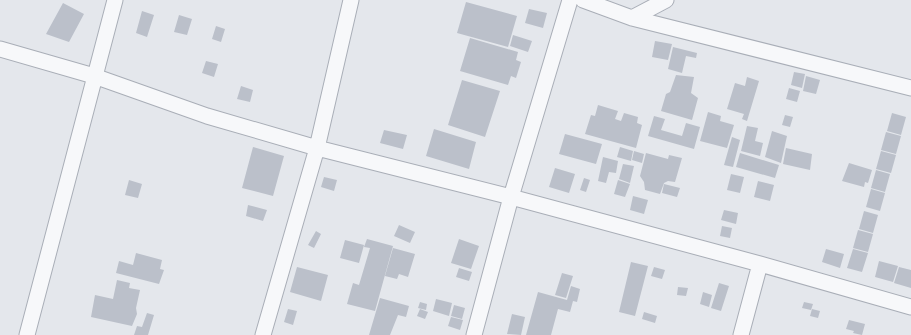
<svg xmlns="http://www.w3.org/2000/svg" width="911" height="335" viewBox="0 0 911 335" font-family="Signika,sans-serif">
<style>
.building{fill:#bbc0ca}
.lines{fill:none;stroke-linecap:round;stroke-linejoin:round}
.street-casing{stroke:#a9aeb7;stroke-width:17}
.street{stroke:#f7f8fa;stroke-width:15}
</style>
<rect width="100%" height="100%" fill="#e4e7ec"/>
<path class="building" d="M466 2 517 16 508 47 457 33Z
M63 3 84 14 69 42 46 34Z
M529 9 547 13 543 28 525 23Z
M142 11 154 15 147 37 136 33Z
M179 15 192 19 187 35 174 32Z
M216 26 225 29 221 42 212 39Z
M513 35 532 41 528 52 510 46Z
M470 38 518 52 516 60 521 62 516 78 511 76 508 85 460 71Z
M655 41 672 44 668 60 652 57Z
M673 47 697 53 696 58 686 56 682 73 668 69Z
M206 61 218 64 214 77 202 73Z
M794 72 805 74 802 88 791 85Z
M676 75 694 77 691 93 698 98 692 120 661 111 666 94 670 92Z
M806 76 820 80 816 94 803 91Z
M747 77 759 81 747 121 742 119 744 114 727 109 735 83 745 86Z
M462 80 500 91 485 137 448 125Z
M241 86 253 90 250 102 237 99Z
M789 88 800 91 797 102 786 99Z
M598 105 618 111 615 119 621 121 624 113 638 117 637 123 642 125 636 148 585 134 591 115 595 116Z
M708 112 721 116 720 121 734 125 727 148 700 141Z
M892 113 906 117 901 135 887 131Z
M785 115 793 117 790 127 782 125Z
M654 116 665 119 661 130 682 136 686 123 700 127 694 149 648 136Z
M747 126 758 128 755 141 763 143 760 156 741 151Z
M434 129 476 142 469 169 426 156Z
M384 130 407 135 403 149 380 143Z
M772 131 787 136 781 163 765 157Z
M886 132 901 136 896 154 881 150Z
M565 134 602 144 596 164 559 154Z
M732 137 740 140 733 167 724 165Z
M253 147 284 156 273 196 242 188Z
M620 147 633 151 631 161 617 157Z
M786 148 812 154 810 170 783 164Z
M634 151 644 154 642 163 632 160Z
M881 151 896 155 891 173 876 169Z
M646 153 668 159 669 155 682 158 675 182 668 181 664 183 660 194 645 190 644 182 640 176Z
M740 153 779 165 775 178 736 167Z
M603 157 618 161 616 173 609 172 606 183 598 181Z
M849 163 872 170 868 183 865 182 864 187 842 181Z
M623 164 634 166 630 183 619 179Z
M555 168 575 174 569 193 549 187Z
M876 170 890 174 885 192 871 188Z
M731 174 744 177 740 193 727 190Z
M324 177 337 180 334 191 321 187Z
M584 178 590 180 586 192 580 190Z
M129 180 142 184 138 198 125 195Z
M618 180 630 184 625 197 614 194Z
M758 181 774 185 770 201 754 197Z
M664 184 680 188 677 197 662 193Z
M871 189 885 193 880 211 866 207Z
M633 196 648 200 644 214 630 210Z
M248 205 267 210 263 221 246 216Z
M724 210 738 213 736 224 721 220Z
M864 211 878 215 873 233 859 229Z
M399 225 415 232 410 243 394 236Z
M722 226 732 228 730 238 720 236Z
M858 230 873 234 868 252 853 248Z
M316 231 321 234 314 248 308 245Z
M367 239 393 246 375 311 347 304 353 283 359 285 370 248 364 247Z
M459 239 479 246 471 269 451 263Z
M345 240 364 245 359 263 340 258Z
M393 248 415 254 408 277 399 274 397 279 385 276Z
M826 249 844 254 840 268 822 262Z
M853 249 868 253 862 272 847 268Z
M136 253 162 260 160 269 164 270 159 284 116 273 119 261 133 265Z
M879 261 898 266 893 282 875 277Z
M631 262 648 266 635 316 619 312Z
M297 267 328 275 321 301 290 292Z
M654 267 665 270 662 279 651 276Z
M899 267 911 270V288L894 283Z
M459 268 472 272 469 281 456 277Z
M562 273 573 276 566 298 555 295Z
M117 280 130 283 129 288 140 290 136 308 137 314 132 326 91 317 95 295 113 299Z
M719 283 729 286 721 311 711 308Z
M571 286 580 289 577 302 573 301 570 312 558 309 551 335H526L538 292 567 300Z
M678 287 688 288 686 296 677 295Z
M703 292 712 295 709 307 700 304Z
M380 298 409 306 406 317 398 315 390 335H369Z
M436 299 452 303 449 316 433 311Z
M420 302 427 304 426 310 418 308Z
M804 302 813 304 811 310 802 308Z
M454 305 465 308 462 319 451 316Z
M288 309 297 311 293 325 284 322Z
M420 309 428 312 425 319 417 316Z
M812 309 820 311 818 318 810 316Z
M644 312 657 316 655 323 642 319Z
M147 313 154 315 148 335H134L137 326 142 327Z
M512 314 525 317 521 335 507 334Z
M451 317 463 320 460 330 448 326Z
M849 320 865 324 862 335 853 333 854 331 846 329Z"/>
<g class="lines">
<defs>
<path id="street" d="M583 0 632 18 911 88
M632 18 666 0
M0 49 94 76 207 116 317 148 511 197 760 264 911 307
M27 335 115 0
M263 335 317 148 351 0
M474 335 511 197 570 0
M741 335 760 264"/>
</defs>
<use href="#street" class="street-casing"/>
<use href="#street" class="street"/>
</g>
</svg>
